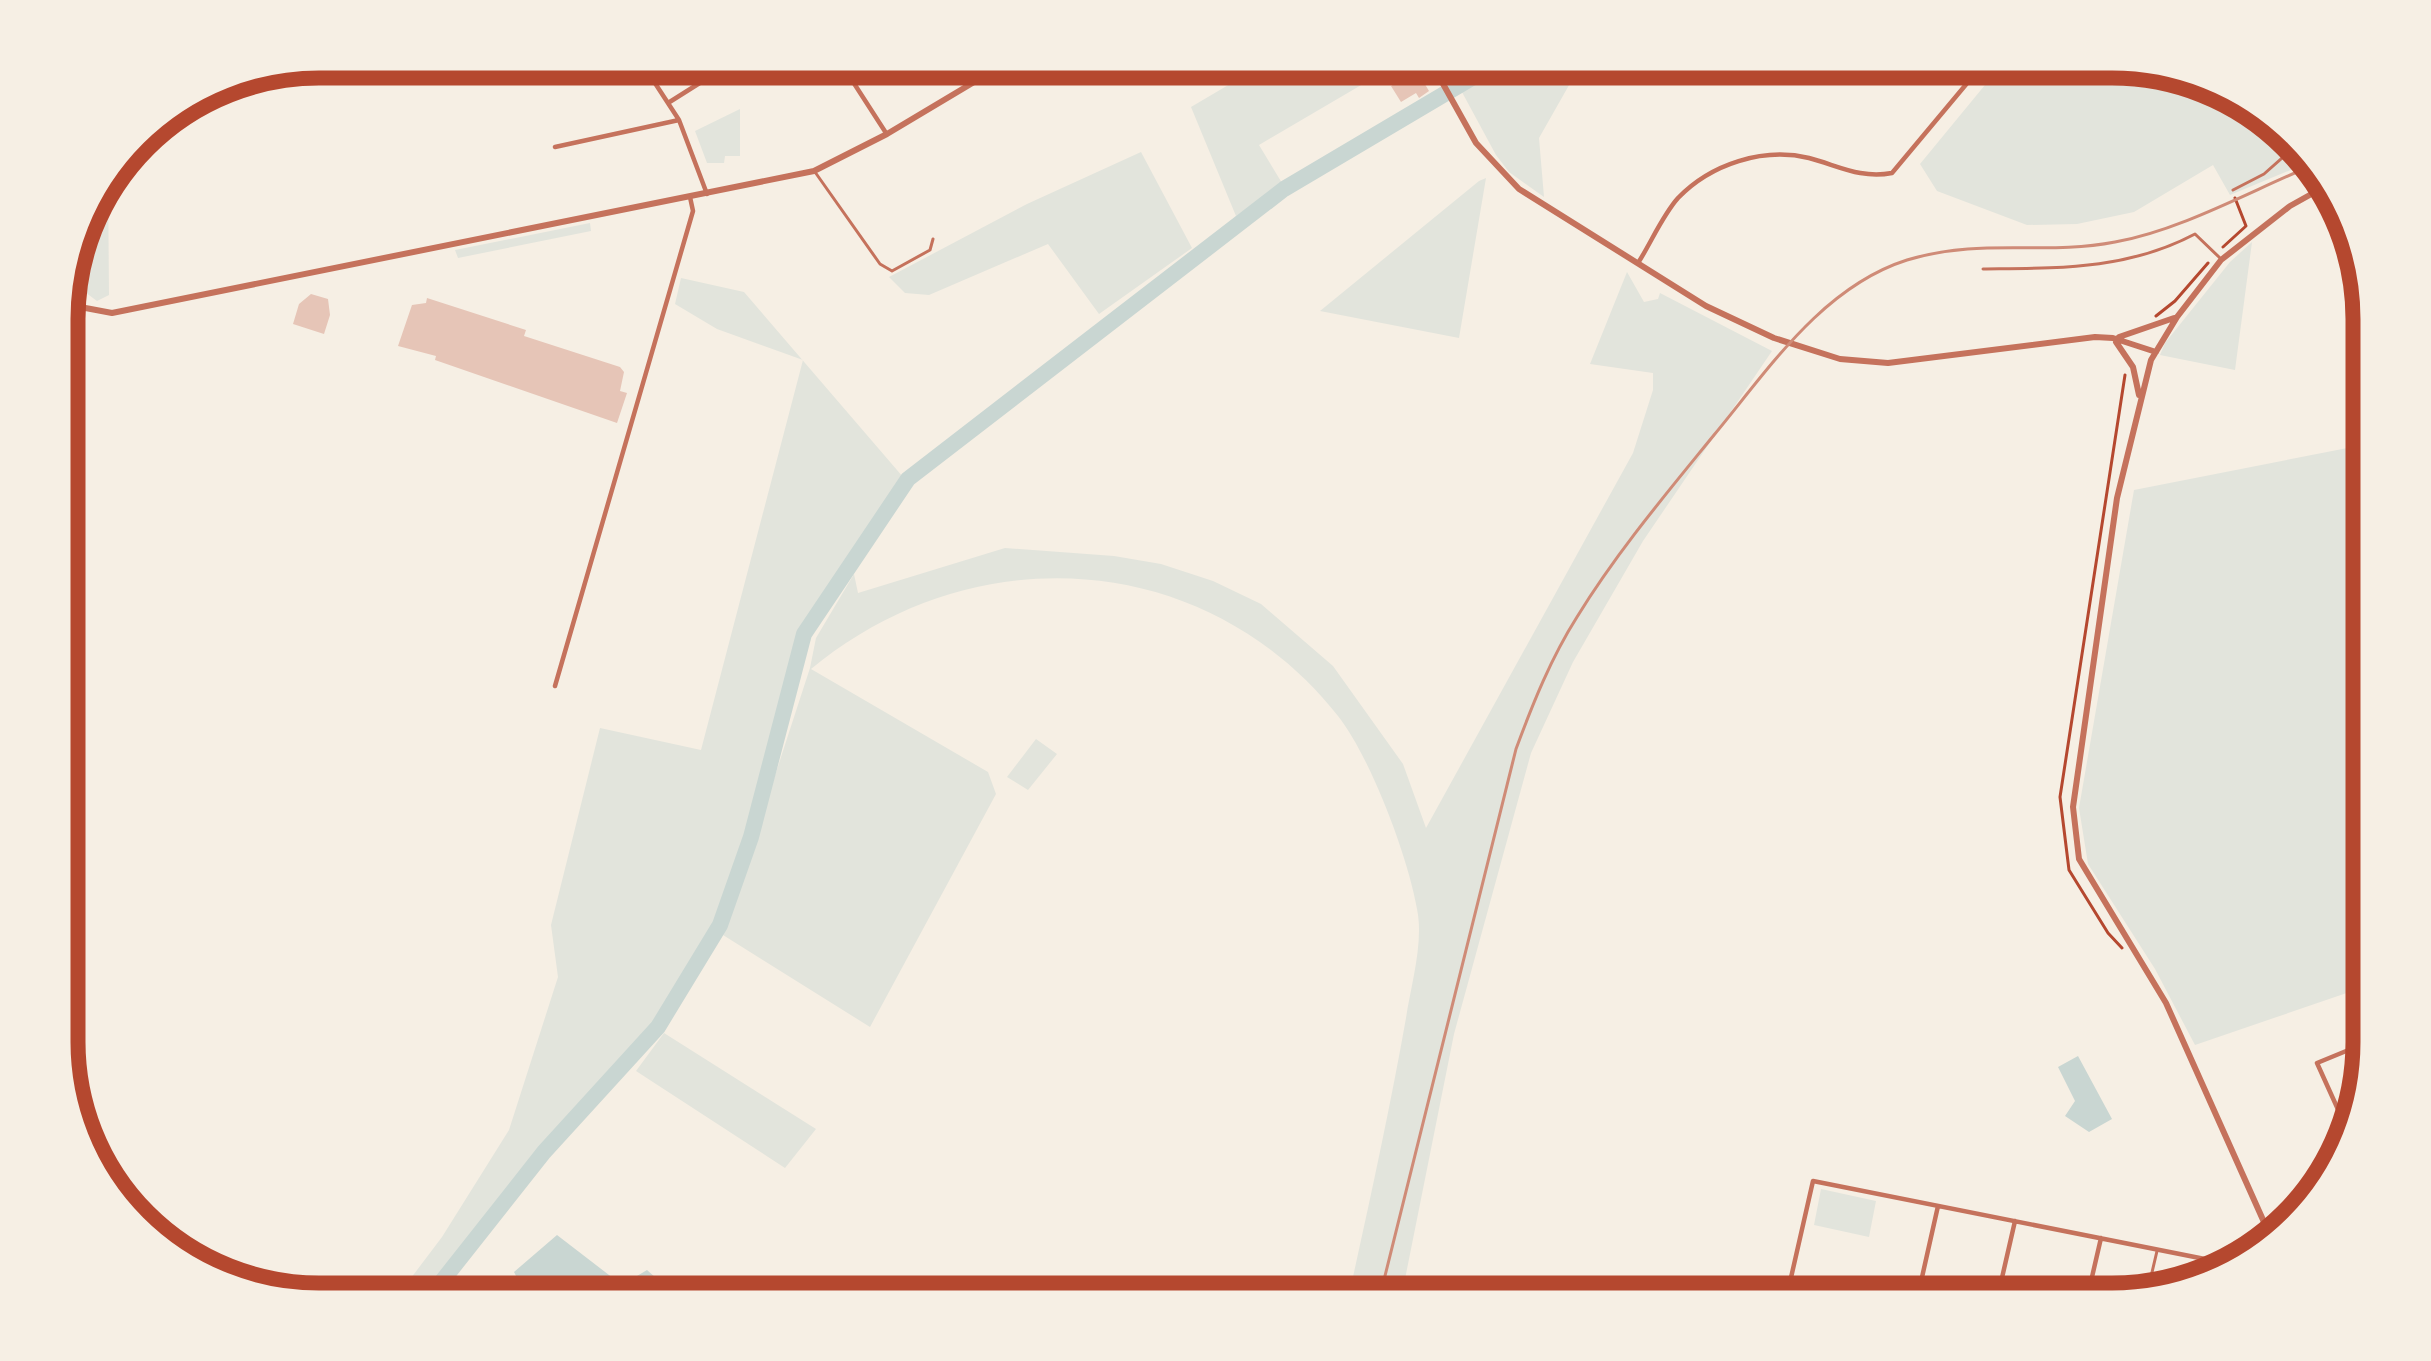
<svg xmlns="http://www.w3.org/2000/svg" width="2431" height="1361" viewBox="0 0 2431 1361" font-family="Jost,sans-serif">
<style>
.green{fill:#e2e4dc}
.water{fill:#c9d6d2}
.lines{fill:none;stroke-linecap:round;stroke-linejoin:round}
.river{stroke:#c9d6d2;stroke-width:16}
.building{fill:#e6c5b7}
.path{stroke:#b5482f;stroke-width:3}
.service{stroke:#c5725c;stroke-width:3}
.minor{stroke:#c5725c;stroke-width:4.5}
.tertiary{stroke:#c5725c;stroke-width:6}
.rail{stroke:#cf8b77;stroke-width:3}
.rim{fill:none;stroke:#b5482f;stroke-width:15}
</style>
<rect width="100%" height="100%" fill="#f6efe4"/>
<path class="green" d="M1276 57H1409L1259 145 1282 183 1236 216 1191 107Z
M1443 57H1585L1539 138 1544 197 1509 172 1496 155Z
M2008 57H2113L2242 92 2315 160 2230 195 2213 165 2134 212 2077 224 2027 225 1937 191 1920 164Z
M740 109V156H725L724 163H707L695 131Z
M1141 152 1192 248 1099 314 1048 244 929 295 905 293 889 277 1027 204Z
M108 172 109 295 97 301 62 275 84 203Z
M1486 178 1459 338 1320 311 1479 181Z
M590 223 591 231 458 258 455 250Z
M2252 242 2235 370 2160 355 2165 343 2230 262Z
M1627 272 1644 302 1658 299 1660 293 1772 351 1643 541 1573 662 1531 753 1454 1034 1400 1304H1347C1368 1209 1389 1114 1406 1018 1411 985 1424 942 1417 909 1408 857 1371 758 1338 716 1205 548 973 535 811 669L988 772 996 794 870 1027 723 935 810 668 816 638 854 574 858 593 1005 548 1114 556 1161 564 1213 581 1261 604 1333 666 1403 764 1426 828 1633 453 1653 390V373L1590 364Z
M681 278 744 292 903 477 802 632 746 835 717 916 651 1029 529 1160 416 1304H403L411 1278 442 1237 509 1130 558 977 551 925 600 728 701 750 803 360 717 329 675 304Z
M2373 443V984L2195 1045 2155 969 2088 864 2079 808 2134 490Z
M1036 739 1057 754 1028 790 1007 777Z
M664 1033 816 1129 785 1168 636 1071Z
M1821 1189 1876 1201 1869 1237 1814 1225Z"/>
<path class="water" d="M2078 1056 2112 1119 2089 1132 2065 1116 2075 1101 2058 1067Z
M557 1235 622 1285 647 1270 656 1278 636 1304H515L526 1295 514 1272Z"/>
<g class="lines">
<path class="river" d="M424 1304 544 1152 658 1027 720 925 751 837 804 634 908 479 1284 189 1507 57"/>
</g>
<path class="building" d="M1417 71 1429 91 1419 98 1416 93 1401 102 1391 86Z
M311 294 328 299 330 315 324 334 293 324 299 304Z
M427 298 526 330 524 336 620 367 624 372 620 391 627 393 617 423 435 360 436 356 398 346 412 305 426 303Z"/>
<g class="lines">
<path class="path" d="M2223 247 2246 226 2235 198
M2156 316 2175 301 2208 263
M2122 948 2108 933 2069 870 2060 797 2125 375"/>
<path class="service" d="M969 57 983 75
M815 172 880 264 892 271 930 250 933 239
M2233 190 2264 174 2298 144
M1983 269C2058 268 2127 270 2195 234L2220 258
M2146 1298 2157 1251"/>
<path class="minor" d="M638 57 679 120 707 194
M837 57 886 133
M668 103 714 74
M555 147 679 120
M1638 263C1651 243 1662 216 1678 198 1711 164 1763 147 1809 158 1839 166 1861 179 1892 173L1989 57
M555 686 693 211 690 197
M2350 1136 2317 1063 2373 1040
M2086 1303 2101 1238
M1785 1304 1813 1181 2245 1267
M1916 1304 1938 1206
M1996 1304 2015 1221"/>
<path class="tertiary" d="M1428 57 1476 143 1519 189 1706 306 1774 338 1840 359 1888 363 2095 337 2113 338 2156 352
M59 303 112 313 814 171 887 134 1016 57
M2119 337 2174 318
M2116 342 2133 367 2139 395
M2272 1240 2166 1003 2079 859 2073 807 2117 498 2151 360 2177 317 2221 260 2290 206 2333 182"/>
<path class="rail" d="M1378 1304 1516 749C1533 703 1551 658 1577 617 1617 552 1666 494 1714 435 1768 370 1822 287 1907 260 1983 237 2043 256 2115 242 2182 230 2254 189 2318 163"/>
</g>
<path d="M0 0H2431V1361H0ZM319 78H2112A241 241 0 0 1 2353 319V1042A241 241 0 0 1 2112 1283H319A241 241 0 0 1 78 1042V319A241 241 0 0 1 319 78Z" fill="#f6efe4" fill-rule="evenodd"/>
<path class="rim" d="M319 78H2112A241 241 0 0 1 2353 319V1042A241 241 0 0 1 2112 1283H319A241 241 0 0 1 78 1042V319A241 241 0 0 1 319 78Z"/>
</svg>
